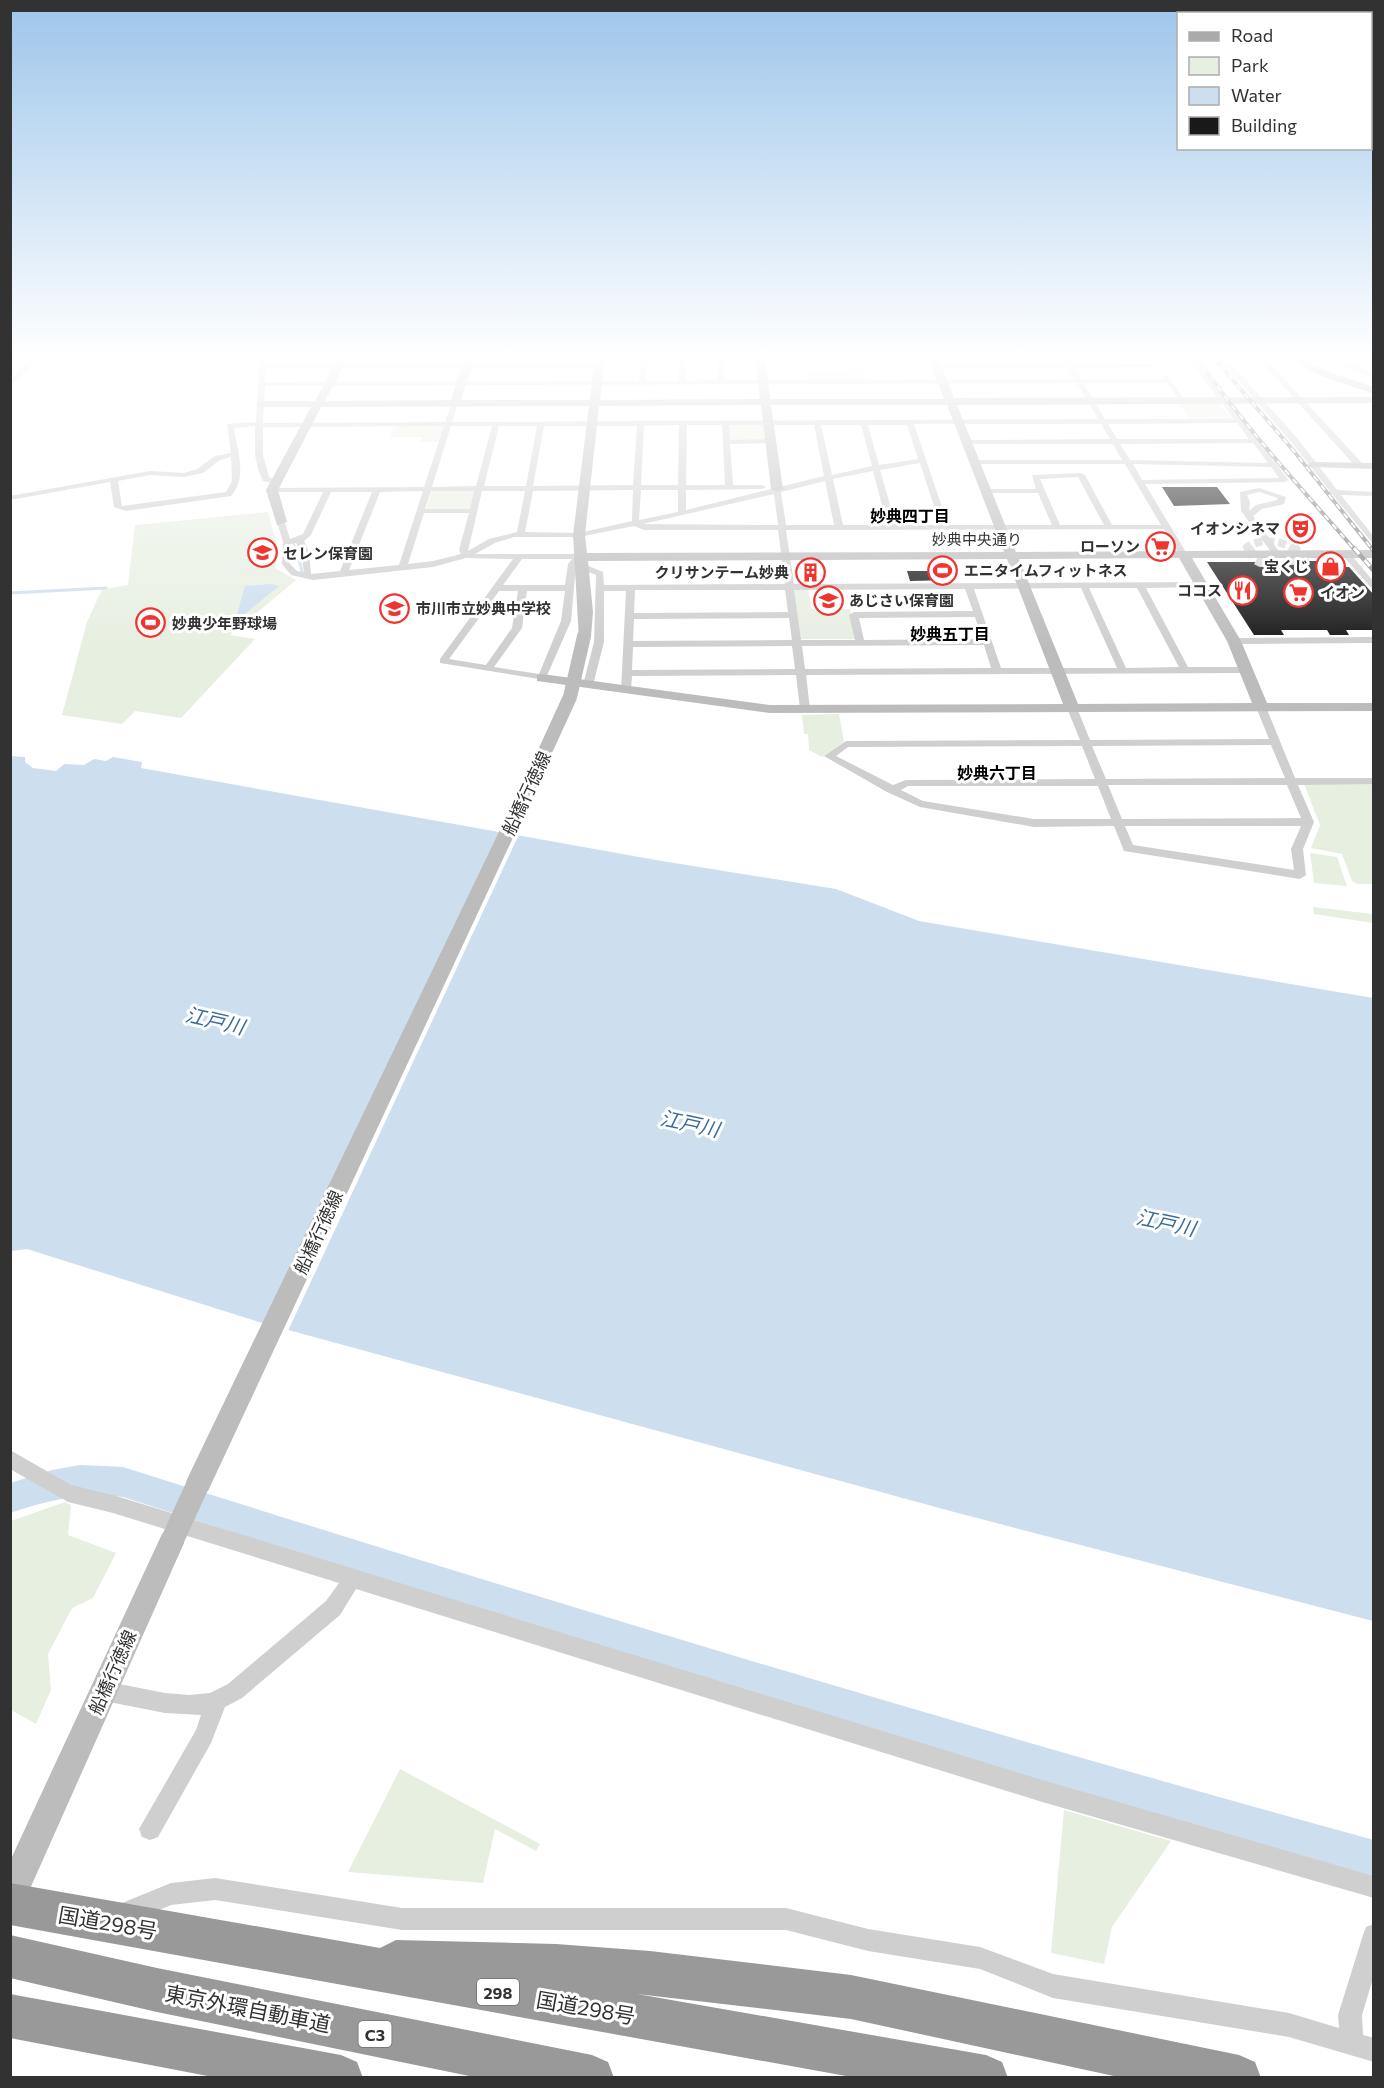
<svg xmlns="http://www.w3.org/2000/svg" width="1384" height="2088" viewBox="0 0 1384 2088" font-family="Commissioner,'Noto Sans JP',sans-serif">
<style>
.green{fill:#e7efe1}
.water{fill:#cddeef}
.pier{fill:#fff}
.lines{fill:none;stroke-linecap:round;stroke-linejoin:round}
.stream-far1{stroke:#cddeef;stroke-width:2}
.stream{stroke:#cddeef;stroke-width:3}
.river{fill:#cddeef;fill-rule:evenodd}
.building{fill:#191919}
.street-tunnel-far1{stroke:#d6d6d6;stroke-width:8;stroke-dasharray:8 4;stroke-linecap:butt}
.street-tunnel{stroke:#d6d6d6;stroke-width:10;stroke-dasharray:10 4.5;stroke-linecap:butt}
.street{fill:#cfcfcf;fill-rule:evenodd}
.secondary{fill:#bcbcbc;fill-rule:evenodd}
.primary{fill:#aaa;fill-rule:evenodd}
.highway{fill:#999;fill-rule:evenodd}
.rail-far1-casing{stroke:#878787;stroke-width:4}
.rail-casing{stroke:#878787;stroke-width:4.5}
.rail-far1{stroke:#fff;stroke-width:2;stroke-dasharray:6;stroke-linecap:butt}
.rail{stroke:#fff;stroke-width:3;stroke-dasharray:8;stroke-linecap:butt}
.secondary-bridge-far1{stroke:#bcbcbc;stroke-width:14}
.secondary-bridge{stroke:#bcbcbc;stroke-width:23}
.labels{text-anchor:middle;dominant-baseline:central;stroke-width:6;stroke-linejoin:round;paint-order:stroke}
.far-poi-label{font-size:15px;font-weight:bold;fill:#323232;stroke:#fff;text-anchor:start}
.far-street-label{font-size:15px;fill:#323232;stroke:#fff}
.far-neighbourhood-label{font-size:16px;font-weight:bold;fill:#000;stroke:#fff}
.shield{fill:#fff;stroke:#707070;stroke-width:1.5}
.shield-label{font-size:16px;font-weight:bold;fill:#323232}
.street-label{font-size:18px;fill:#323232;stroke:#fff}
.water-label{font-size:20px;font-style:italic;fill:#3a6c9b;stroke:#fff}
.near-street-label{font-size:21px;fill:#323232;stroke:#fff}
</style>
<rect width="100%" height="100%" fill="#fff"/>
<path class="green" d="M474 357H550L548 365 472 364Z
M865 370 868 380H804L802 372Z
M1179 404H1220L1233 420 1190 419Z
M731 424 766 425 768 440H729L728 425Z
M394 425 444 426 439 442H421L422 437H390Z
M435 490 476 491 471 509H426L432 491Z
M268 512 278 549 275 568 296 580 230 635 255 639 181 718 135 711 122 724 62 715 87 622 102 589 128 585 135 525Z
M796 589H808L812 609H850L856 639H800L794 591Z
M839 714 844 742 822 757 809 750 808 734H804L802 715Z
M1373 783V884H1358L1352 881 1342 854 1311 848 1320 825 1304 784Z
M1310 853 1337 857 1347 886 1314 883Z
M1313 907 1373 914V923L1314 914Z
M65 1502 71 1505 68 1535 116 1553 93 1598 72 1608 48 1654 51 1690 36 1724 11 1710V1521Z
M400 1769 540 1844 536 1851 495 1829 483 1883 348 1872Z
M1064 1810 1171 1841 1112 1927 1104 1964 1051 1953Z"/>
<path class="water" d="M271 584 279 586 240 618H236L245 586Z
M11 756 25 757V762L33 768 56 771 64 764 84 765 94 759 106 761 113 757 142 762 141 768 656 860 836 889 919 921 1373 998V1621L954 1512 259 1322 27 1249 11 1251Z"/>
<path class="pier" d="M503 829 520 832 287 1333 265 1327Z"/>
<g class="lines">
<path class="stream-far1" d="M292 541 297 550"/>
<path class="stream" d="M296 548 303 575
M10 593 106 588"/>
<path class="river" d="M80 1465 123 1467C538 1598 954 1725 1374 1840V1876C954 1759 538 1630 123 1497 83 1492 48 1500 10 1513V1483L52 1470Z"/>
</g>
<path class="building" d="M1162 487H1217L1230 504 1174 506Z
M1309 561H1342L1346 567H1349L1374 595V630H1346L1349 635H1330L1327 630H1281L1284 635H1254L1207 562H1255L1262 564H1305Z
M805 563H817L821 582H802L799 566Z
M932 564H950L953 580 910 581 907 571H934Z"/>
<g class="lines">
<path class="street-tunnel-far1" d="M1249 550 1247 547C1261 538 1282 540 1295 550"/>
<path class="street-tunnel" d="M1248 548 1255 559 1261 562 1304 559 1294 548"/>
<path class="street" d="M33 357H40L10 386V380Z
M259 357H265L266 365 599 364 602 366 599 368 266 369 265 382 639 381 641 357H647L646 381H679V357H685V381L718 380 717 357H723L725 380 1074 379 1067 367 936 368 933 366 936 364 1065 363 1061 357H1067L1071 363 1159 364 1157 367H1074L1081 379H1164L1163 375H1167L1186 401 1181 402 1167 383H1083L1105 419H1234L1187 357H1193L1289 480 1285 482 1145 484 1187 554 1186 556H1180L1164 529 786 530 794 584 1201 582 1205 585 1204 587 1146 588 1188 667H1247L1252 670 1247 673 806 675 810 709 805 712 800 709 796 675 632 676 631 690 626 693 621 690 626 591H604V642L593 685 585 687 583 685 594 642 596 575 578 568V564H584L603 572 604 585 785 584 778 530H644L634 526 579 537H514L495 543 475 554H580L584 557 576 565 571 621 545 680 440 663V659L513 559 466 558 433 567 313 580 291 575 282 564 283 542 277 522 284 520 290 539 303 534 323 492H272L268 490 272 488 424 487 444 426 263 427V455L269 477 280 482 276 484 263 481 258 469 255 455V426L234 428C237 450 248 477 231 496L126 511 114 507 110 482 10 500V496L150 471 184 473 197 469 215 456 231 453 227 424 256 422ZM1077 383 1098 419 452 422 458 403 455 401 452 403 445 422 263 423 265 386ZM1237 423 1249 439H1117L1108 424ZM914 424H1101L1110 439 966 440 962 442 966 444H1113L1122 460H975L971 462 975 464H1125L1161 525H1112L1085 475 1081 473 1032 475 1036 489H986L982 491 986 493H1038L1052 525H948ZM679 425 678 485H641L644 426ZM687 425H722L725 485H686ZM729 425H814L824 476 686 510V490L762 489 766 487 762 485H733L730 444 771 443 775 441 771 439 730 440ZM821 425H861L872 466 832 475ZM868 425H907L918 459 879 465ZM451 426H492L476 486 432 487ZM499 426H537L526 486H484ZM544 426H637L633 485 533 486ZM1253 443 1268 463 1130 460 1120 444ZM231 457 232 481 226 492 122 506 118 481 150 475 184 477 203 473 220 460ZM920 463 940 525H896L880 470ZM1133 464 1271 467 1279 478 1142 480ZM873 471 887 525H843L833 479ZM1078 477 1104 525H1060L1040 479ZM825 481 834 525H786L781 492ZM633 490 632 521 579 533 525 532 533 491ZM641 490H678V512L639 520ZM423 491 399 565 349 570 380 492ZM431 491H474L470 509H425ZM482 491H525L517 532 489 539 468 551ZM331 492H372L340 571 311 574 309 552 304 541 311 535ZM774 494 778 525 643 524ZM424 513H469L459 550 461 554 433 561 408 564ZM296 543 301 552 304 572 297 571 290 564 291 544ZM522 559H572L568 564 565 585H503ZM1081 588 1117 668H1001L974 589ZM1089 588H1137L1179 667 1126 668ZM965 589 973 611 854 612 849 615 855 640H801L794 590ZM635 590H785L788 612 634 613ZM499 591H518L512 628 486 665 449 659ZM527 591H565L561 621 539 674 494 667 522 628ZM975 617 982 639 864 640 859 618ZM789 618 792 640 633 641 634 619ZM984 645 991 668 805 669 802 646ZM792 646 795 669 632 670 633 647Z
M1218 357H1225L1298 439 1337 490 1374 492V496L1341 495 1374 537V545L1332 494H1329V490L1292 443Z
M1257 357H1264L1362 463V467H1356Z
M1331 357C1342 357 1361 369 1374 374V378L1351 370Z
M1259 488 1286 497 1284 504 1262 509 1253 516 1281 554 1280 556H1274L1241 511 1240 492ZM1259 492 1278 498 1277 500 1256 505 1249 511 1250 502 1247 495Z
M1343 552H1349L1374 582V591L1343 556Z
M1374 637V643L1234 644 1229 641 1234 638Z
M1261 704 1266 707 1295 778H1374V784L1298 785 1314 822 1303 849 1306 875 1300 879 1124 851 1114 826 1034 827 920 807 887 792 824 756 846 741 1080 740 1067 708 1072 705 1077 708 1090 740 1269 739 1256 707ZM1271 745 1285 778 1106 779 1092 746ZM1082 746 1095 779 906 780 893 785 836 756 848 747ZM1108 785H1287L1301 818 1122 819ZM908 786H1098L1111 819H1034L923 801 901 790ZM1125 826H1301L1291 849 1294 870 1133 845Z
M10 1450 71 1485 113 1495 1039 1779 1374 1876V1898L1039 1801 356 1589 340 1615 242 1698 225 1707 211 1743 158 1837 150 1840 142 1837 139 1829 196 1730 201 1715 165 1713 104 1701 97 1698 94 1691 97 1684 104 1681 165 1693 189 1695 210 1693 228 1684 326 1601 339 1583 113 1513 68 1502 10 1469Z
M215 1878 402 1908H786L868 1929 980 1947 1053 1974 1289 2013 1339 2028 1338 2015 1363 1935 1366 1927 1374 1924V1975L1362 2015 1363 2035 1374 2038V2062L1289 2037 1053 1998 980 1969 868 1951 786 1930H402L215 1900 171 1905 125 1924 117 1921 114 1913 117 1905 171 1883Z"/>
<path class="secondary" d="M338 357H348L325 401 451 400 465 357H475L461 400H590L595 357H605L600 400 760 399 755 357H765L770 399H944L928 357H938L954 398 1374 397V403L957 405 1016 552 1374 550V558H1192L1241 641 1267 703H1374V711L770 713 537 681V675L542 674 770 705 1063 704 1007 559 588 561 593 612 591 636 584 640 579 639 573 535 589 406 321 407 278 490 287 522 277 525 266 490 311 407H261L256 404 261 401H315ZM761 405 771 489 777 492 783 489 771 405H947L1004 552 587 553 585 535 599 406ZM1179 558 1227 641 1252 703 1078 704 1019 559Z
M1312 462 1374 463V469L1308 467 1307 465Z
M531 777 539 782 208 1491 199 1495 190 1491 186 1482 190 1473 523 782Z
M171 1530 180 1534 184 1543 180 1552 21 1909 10 1914V1861L162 1534Z"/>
<path class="primary" d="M1287 357H1300L1329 372 1374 387V394L1321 376Z"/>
<path class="highway" d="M10 1883 380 1948 396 1940 556 1944 650 1951 851 1975 1239 2055 1255 2062 1261 2078H1123L851 2019 637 1994 986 2055 1002 2062 1008 2078H857L10 1925Z
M10 1935 157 1968 592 2055 608 2062 614 2078H479L157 2012 10 1978Z
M10 1994 341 2055 357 2062 363 2078H218L10 2038Z"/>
<defs>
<path id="rail-far1" d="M1196 357C1244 426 1300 487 1355 550
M1213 357 1293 450 1373 550"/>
<path id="rail" d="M1354 548 1374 571
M1372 548 1374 551"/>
</defs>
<use href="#rail-far1" class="rail-far1-casing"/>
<use href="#rail" class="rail-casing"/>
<use href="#rail-far1" class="rail-far1"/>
<use href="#rail" class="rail"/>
<path class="secondary-bridge-far1" d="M531 782 570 697 584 636"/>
<path class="secondary-bridge" d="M171 1543 199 1482"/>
</g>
<linearGradient id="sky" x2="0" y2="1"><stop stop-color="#9dc5eb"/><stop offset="0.55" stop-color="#fff"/><stop offset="1" stop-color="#fff" stop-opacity="0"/></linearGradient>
<rect width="1384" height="649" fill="url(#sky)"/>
<defs>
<symbol id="theatre-ring" viewBox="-11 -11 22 22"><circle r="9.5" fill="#fff" stroke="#ef352f" stroke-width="1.5"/><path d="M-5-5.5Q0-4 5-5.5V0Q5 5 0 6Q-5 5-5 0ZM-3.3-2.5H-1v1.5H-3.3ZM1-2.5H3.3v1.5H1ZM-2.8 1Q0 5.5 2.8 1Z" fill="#ef352f"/></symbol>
<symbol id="supermarket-ring" viewBox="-11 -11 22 22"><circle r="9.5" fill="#fff" stroke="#ef352f" stroke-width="1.5"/><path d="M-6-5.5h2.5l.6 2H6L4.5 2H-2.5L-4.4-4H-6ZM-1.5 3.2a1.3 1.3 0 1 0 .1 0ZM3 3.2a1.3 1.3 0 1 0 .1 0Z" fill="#ef352f"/></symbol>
<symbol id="school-ring" viewBox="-11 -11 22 22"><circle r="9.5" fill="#fff" stroke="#ef352f" stroke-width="1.5"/><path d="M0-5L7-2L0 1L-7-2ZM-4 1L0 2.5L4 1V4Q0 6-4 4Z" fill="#ef352f"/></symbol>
<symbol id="shop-ring" viewBox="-11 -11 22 22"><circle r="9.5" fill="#fff" stroke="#ef352f" stroke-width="1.5"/><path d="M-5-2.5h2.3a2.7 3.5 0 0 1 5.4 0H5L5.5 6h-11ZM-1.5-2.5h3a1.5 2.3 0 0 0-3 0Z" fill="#ef352f"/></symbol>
<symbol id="stadium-ring" viewBox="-11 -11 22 22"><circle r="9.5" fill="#fff" stroke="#ef352f" stroke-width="1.5"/><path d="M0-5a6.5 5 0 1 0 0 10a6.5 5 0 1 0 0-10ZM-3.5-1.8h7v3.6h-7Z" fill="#ef352f"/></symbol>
<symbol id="building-ring" viewBox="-11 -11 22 22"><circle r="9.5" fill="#fff" stroke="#ef352f" stroke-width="1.5"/><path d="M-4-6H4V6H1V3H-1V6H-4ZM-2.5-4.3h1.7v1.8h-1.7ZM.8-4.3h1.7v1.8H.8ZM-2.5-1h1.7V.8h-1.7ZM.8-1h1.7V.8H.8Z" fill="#ef352f"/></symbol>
<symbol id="restaurant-ring" viewBox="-11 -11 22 22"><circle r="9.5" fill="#fff" stroke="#ef352f" stroke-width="1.5"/><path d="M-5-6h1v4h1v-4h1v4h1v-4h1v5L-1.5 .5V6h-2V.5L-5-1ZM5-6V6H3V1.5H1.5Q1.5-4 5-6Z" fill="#ef352f"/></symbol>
</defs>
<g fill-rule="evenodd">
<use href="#theatre-ring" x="1284" y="512" width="33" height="33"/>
<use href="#supermarket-ring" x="1144" y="530" width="33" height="33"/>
<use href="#school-ring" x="246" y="536" width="33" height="33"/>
<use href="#shop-ring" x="1314" y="550" width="33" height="33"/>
<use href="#stadium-ring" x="926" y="554" width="33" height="33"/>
<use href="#building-ring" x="794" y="556" width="33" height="33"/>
<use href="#restaurant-ring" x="1226" y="574" width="33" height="33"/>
<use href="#supermarket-ring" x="1282" y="576" width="33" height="33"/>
<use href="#school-ring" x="812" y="584" width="33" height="33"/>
<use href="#school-ring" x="378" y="592" width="33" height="33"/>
<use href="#stadium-ring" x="134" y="606" width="33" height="33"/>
</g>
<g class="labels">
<g class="far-poi-label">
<text x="1280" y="528" text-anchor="end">イオンシネマ</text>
<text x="1140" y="546" text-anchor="end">ローソン</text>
<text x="283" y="553">セレン保育園</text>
<text x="1309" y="566" text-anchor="end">宝くじ</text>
<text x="964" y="570">エニタイムフィットネス</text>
<text x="789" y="572" text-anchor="end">クリサンテーム妙典</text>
<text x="1222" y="590" text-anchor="end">ココス</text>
<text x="1320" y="592">イオン</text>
<text x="849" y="600">あじさい保育園</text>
<text x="416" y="608">市川市立妙典中学校</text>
<text x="172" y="623">妙典少年野球場</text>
</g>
<g class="far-street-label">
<text x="977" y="539">妙典中央通り</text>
</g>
<g class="far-neighbourhood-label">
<text x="910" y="515">妙典四丁目</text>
<text x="950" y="633">妙典五丁目</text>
<text x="997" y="772">妙典六丁目</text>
</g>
<g class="shield">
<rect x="477" y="1979" width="42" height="26" rx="4.5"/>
<rect x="358.5" y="2021" width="33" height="26" rx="4.5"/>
</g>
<g class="shield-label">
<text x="498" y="1992">298</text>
<text x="375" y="2034">C3</text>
</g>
<g class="street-label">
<text transform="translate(526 793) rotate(-65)">船橋行徳線</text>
<text transform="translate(318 1232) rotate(-65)">船橋行徳線</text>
<text transform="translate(112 1672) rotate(-66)">船橋行徳線</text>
</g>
<g class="water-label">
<text transform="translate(215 1020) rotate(13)">江戸川</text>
<text transform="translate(690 1123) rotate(12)">江戸川</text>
<text transform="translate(1166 1222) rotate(12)">江戸川</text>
</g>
<g class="near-street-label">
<text transform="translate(108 1922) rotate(10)">国道298号</text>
<text transform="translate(586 2007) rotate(10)">国道298号</text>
<text transform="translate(248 2008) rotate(11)">東京外環自動車道</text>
</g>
</g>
<rect width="1384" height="2088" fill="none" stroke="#323232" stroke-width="24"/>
<rect x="1177" y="12" width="195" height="138" fill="#ffffff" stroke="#adadad" stroke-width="1.5"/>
<rect x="1189" y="32" width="30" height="9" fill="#aaaaaa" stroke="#adadad" stroke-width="1.5"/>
<text x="1231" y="42" font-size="18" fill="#323232">Road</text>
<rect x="1189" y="57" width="30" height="18" fill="#e7efe1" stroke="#adadad" stroke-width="1.5"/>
<text x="1231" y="72" font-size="18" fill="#323232">Park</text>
<rect x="1189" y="87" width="30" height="18" fill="#cddeef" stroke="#adadad" stroke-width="1.5"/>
<text x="1231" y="102" font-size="18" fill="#323232">Water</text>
<rect x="1189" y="117" width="30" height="18" fill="#191919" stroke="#adadad" stroke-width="1.5"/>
<text x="1231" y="132" font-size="18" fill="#323232">Building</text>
</svg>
